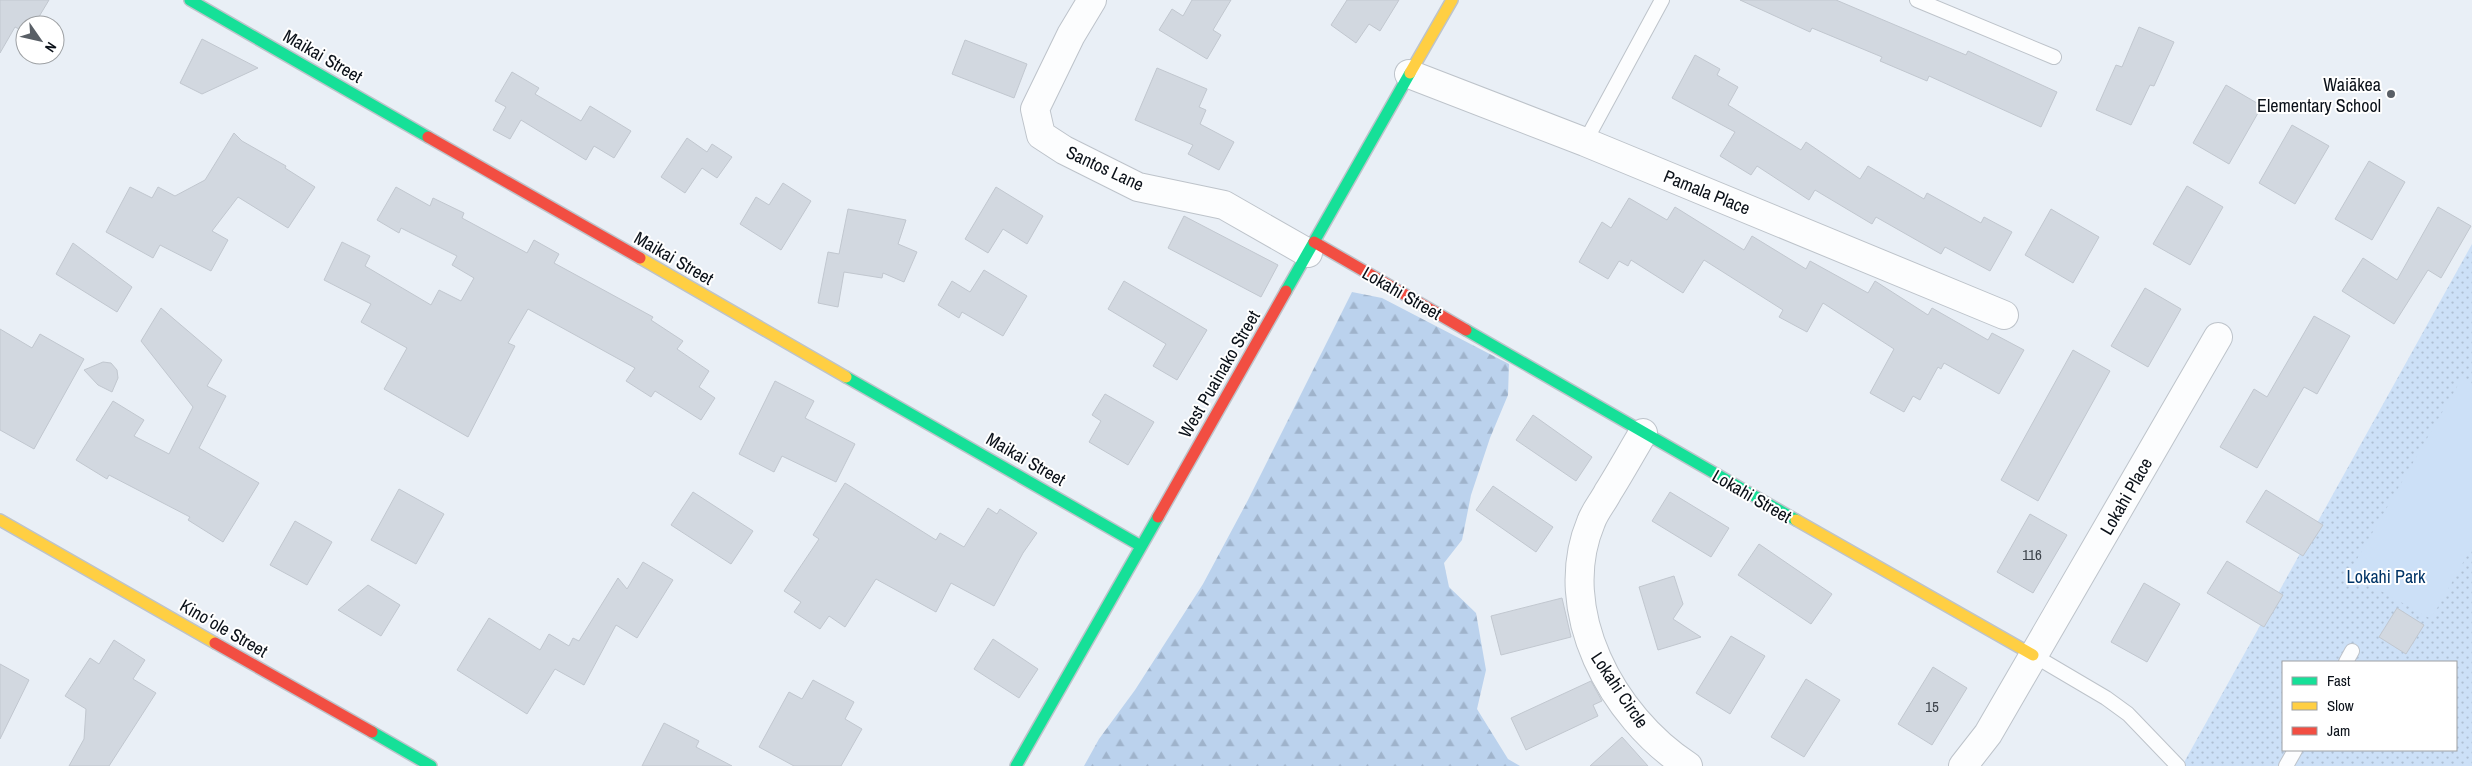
<svg xmlns="http://www.w3.org/2000/svg" width="2472" height="766" viewBox="0 0 2472 766" font-family="'Archivo Narrow',sans-serif">
<style>
.forest{fill:url(#forest-firs)}
.park{fill:url(#park-dots);fill-rule:evenodd}
.garden{fill:#cce0f7}
.building{fill:#d2d8e0;stroke:#c1c7cf}
.lines{fill:none;stroke-linecap:round;stroke-linejoin:round}
.lane-casing{stroke:#bdc3ca;stroke-width:16}
.street-casing{stroke:#bdc3ca;stroke-width:30}
.fast-casing{stroke:#bdc3ca;stroke-width:14}
.slow-casing{stroke:#bdc3ca;stroke-width:14}
.jam-casing{stroke:#bdc3ca;stroke-width:14}
.lane{stroke:#fcfdfe;stroke-width:14}
.street{stroke:#fcfdfe;stroke-width:28}
.fast{stroke:#16e098;stroke-width:11}
.slow{stroke:#ffcf43;stroke-width:11}
.jam{stroke:#f24e42;stroke-width:11}
.poi-dot{fill:#595f66;stroke:#fff;stroke-width:2}
.labels{text-anchor:middle;dominant-baseline:central;stroke-width:4;stroke-linejoin:round;paint-order:stroke}
.number-label{font-size:15px;fill:#3d434b}
.street-label{font-size:18px;fill:#0b1119;stroke:#fff}
.poi-label{font-size:18px;fill:#0b1119;stroke:#fff;text-anchor:end}
.park-label{font-size:18px;fill:#003466;stroke:#fff}
</style>
<defs>
<pattern id="forest-firs" width="22" height="20" patternUnits="userSpaceOnUse" patternTransform="scale(1.25)"><rect width="22" height="20" fill="#bbd2ed"/><path d="M5 1l3.5 6h-7zM16 11l3.5 6h-7z" fill="#9fb3cb"/></pattern>
<pattern id="park-dots" width="8" height="8" patternUnits="userSpaceOnUse" patternTransform="scale(1.25)"><rect width="8" height="8" fill="#cce0f7"/><path d="M2 2h.1M6 6h.1" fill="none" stroke="#aebfd3" stroke-width="1.8" stroke-linecap="round"/></pattern>
</defs>
<rect width="100%" height="100%" fill="#e9eff6"/>
<path class="forest" d="M1352 292 1382 298 1509 364 1508 395 1490 438 1471 495 1462 540 1444 563 1449 587 1476 613 1486 670 1477 709 1508 759 1520 766H1084L1099 739 1135 690 1203 584 1248 500Z"/>
<path class="park" d="M2472 244V766H2182ZM2283 662H2456V750H2283Z"/>
<path class="garden" d="M2462 378 2472 384V547L2431 619 2349 573Z"/>
<path class="building" d="M0 0H49L34 25H25V32L15 27 0 53Z
M1192 0H1231L1213 30 1221 35 1207 59 1159 30 1172 9 1183 16Z
M1347 0H1399L1380 31 1369 24 1356 43 1331 25Z
M1740 0H1836L1966 55 1968 51 2057 92 2041 127 1929 76 1927 81 1880 61 1882 57 1812 28 1810 32Z
M2139 27 2174 42 2154 86 2150 85 2131 125 2096 110 2116 65 2122 67Z
M202 39 258 68 202 94 180 83Z
M965 40 1027 64 1014 98 952 74Z
M1695 55 1720 69 1717 75 1738 87 1728 105 1801 150 1806 142 1860 179 1868 166 1924 199 1927 193 1981 223 1984 217 2012 232 1990 271 1945 247 1941 254 1876 217 1872 224 1815 190 1809 200 1757 166 1751 175 1720 156 1735 132 1672 98Z
M1157 68 1207 89 1199 107 1206 110 1200 124 1234 142 1219 170 1188 154 1193 145 1135 120Z
M512 72 539 88 535 94 581 121 590 106 631 131 614 158 594 146 586 160 521 120 510 139 493 130 506 107 495 101Z
M2226 85 2262 106 2229 164 2193 143Z
M2292 125 2329 146 2295 204 2259 183Z
M234 133 242 141 286 166 285 168 315 187 288 228 238 197 212 231 228 240 211 271 160 245 153 258 106 232 130 187 152 198 158 187 175 196 205 180Z
M687 138 707 152 712 144 732 157 717 178 702 168 685 193 661 177Z
M2369 161 2405 182 2372 240 2335 219Z
M783 183 811 201 781 250 740 224 756 197 769 205Z
M2187 186 2223 207 2190 265 2153 244Z
M396 187 430 206 433 198 464 213 462 218 527 253 534 240 559 254 554 263 653 317 651 320 683 341 677 349 709 371 699 387 715 398 701 420 655 391 651 397 626 381 635 368 528 309 508 343 515 346 468 437 384 389 407 348 361 322 371 304 324 280 342 242 370 256 365 266 431 305 439 290 461 301 474 278 452 265 457 256 401 228 399 233 377 220Z
M996 187 1043 216 1027 244 1003 229 988 253 965 239Z
M1629 198 1667 220 1675 207 1744 250 1752 236 1806 269 1810 261 1868 293 1875 281 1928 315 1932 308 1988 340 1992 333 2024 350 1999 394 1944 363 1941 369 1938 367 1920 400 1913 396 1904 412 1870 393 1894 349 1823 303 1807 332 1779 317 1783 310 1704 260 1683 293 1631 260 1628 266 1619 261 1608 279 1579 262 1602 222 1611 228Z
M2438 207 2471 226 2441 278 2428 270 2394 324 2342 291 2363 258 2397 280Z
M848 209 906 220 898 244 917 252 904 282 883 273 882 278 844 272 838 307 818 303 828 252 839 254Z
M2051 209 2099 237 2073 283 2025 255Z
M1184 216 1278 265 1261 297 1168 248Z
M73 243 132 287 117 312 56 274Z
M984 270 1027 296 1003 336 962 312 959 318 938 305 952 281 970 292Z
M1124 281 1207 330 1177 380 1153 366 1166 344 1108 309Z
M2145 288 2181 309 2148 367 2111 346Z
M161 308 222 360 207 386 226 396 199 448 259 483 223 542 188 520 190 517 109 475 107 479 76 460 113 401 144 420 134 436 169 454 193 407 141 341Z
M2314 316 2350 336 2317 394 2304 387 2257 468 2220 447 2254 389 2267 397Z
M0 329 32 348 40 334 84 359 34 449 0 430Z
M2073 350 2110 371 2038 501 2001 480Z
M103 362 111 363 117 370 118 378 112 392 98 385 84 370Z
M775 381 814 401 805 418 855 444 836 482 782 456 774 472 739 454Z
M1105 394 1154 422 1128 465 1089 442 1101 421 1092 415Z
M1533 415 1592 457 1576 481 1516 440Z
M845 483 936 540 940 533 964 547 988 508 997 514 1000 509 1037 533 1023 553 994 606 951 583 936 612 876 579 845 627 829 616 820 629 794 612 801 602 784 591 819 539 813 535Z
M1493 486 1553 527 1536 552 1476 510Z
M399 489 444 514 416 564 371 540Z
M2266 490 2323 525 2303 556 2246 522Z
M693 492 753 531 731 564 671 525Z
M1670 492 1729 528 1711 557 1652 521Z
M2030 514 2067 535 2033 593 1997 572Z
M295 521 332 542 307 585 270 565Z
M1759 544 1832 594 1811 624 1738 575Z
M2227 561 2283 595 2264 627 2207 593Z
M643 562 673 580 637 638 616 625 584 685 555 669 527 714 457 670 489 618 540 650 549 634 569 646 573 638 579 641 618 578 627 589Z
M1674 576 1683 604 1673 619 1701 637 1658 650 1639 587Z
M2144 583 2180 604 2147 662 2111 642Z
M368 585 400 605 381 636 338 610Z
M1562 598 1571 637 1501 655 1491 616Z
M2397 608 2424 625 2406 654 2379 637Z
M1731 636 1765 656 1730 714 1696 693Z
M993 639 1038 669 1019 698 974 669Z
M114 640 145 660 133 679 156 693 109 766H69L84 739 86 709 65 696 90 658 99 664Z
M0 664 29 680 0 739Z
M1933 667 1967 688 1932 745 1898 724Z
M1806 679 1840 700 1804 757 1771 737Z
M813 680 854 702 845 719 862 729 841 766H794L759 747 789 692 802 699Z
M1591 681 1602 701 1593 705 1598 716 1526 750 1511 718Z
M664 723 699 741 696 747 732 766H642Z
M1622 737 1648 766H1590Z"/>
<g class="lines">
<defs>
<path id="lane" d="M1917 0 2054 57
M1585 142 1662 0
M2033 655 2106 698 2128 714 2178 766
M2346 662 2352 651
M2286 766 2295 750"/>
<path id="street" d="M1092 0 1071 35 1035 109 1041 135 1064 150 1138 187 1224 205 1308 253
M1409 74 1585 142 2004 315
M1643 433C1631 453 1620 473 1608 492 1603 502 1595 511 1591 522 1554 610 1612 717 1688 766
M1963 766 1988 734 2218 337"/>
<path id="fast" d="M190 0 428 137
M1286 291 1410 73
M1466 330 1796 520
M846 377 1141 546
M372 732 431 766
M1016 766 1158 517"/>
<path id="slow" d="M1410 73 1452 0
M640 258 846 377
M0 520 215 643
M1796 520 2033 655"/>
<path id="jam" d="M428 137 640 258
M1314 242 1466 330
M1158 517 1286 291
M215 643 372 732"/>
</defs>
<use href="#lane" class="lane-casing"/>
<use href="#street" class="street-casing"/>
<use href="#fast" class="fast-casing"/>
<use href="#slow" class="slow-casing"/>
<use href="#jam" class="jam-casing"/>
<use href="#lane" class="lane"/>
<use href="#street" class="street"/>
<use href="#fast" class="fast"/>
<use href="#slow" class="slow"/>
<use href="#jam" class="jam"/>
</g>
<circle class="poi-dot" cx="2391" cy="94" r="5"/>
<g class="labels">
<g class="number-label">
<text x="2032" y="554">116</text>
<text x="1932" y="706">15</text>
</g>
<g class="street-label">
<text transform="translate(323 56) rotate(30)">Maikai Street</text>
<text transform="translate(1105 168) rotate(25)">Santos Lane</text>
<text transform="translate(1707 192) rotate(22)">Pamala Place</text>
<text transform="translate(674 258) rotate(30)">Maikai Street</text>
<text transform="translate(1402 293) rotate(30)">Lokahi Street</text>
<text transform="translate(1219 374) rotate(-60)">West Puainako Street</text>
<text transform="translate(1026 459) rotate(30)">Maikai Street</text>
<text transform="translate(1752 496) rotate(30)">Lokahi Street</text>
<text transform="translate(2126 496) rotate(-60)">Lokahi Place</text>
<text transform="translate(224 628) rotate(30)">Kinoʻole Street</text>
<text transform="translate(1620 690) rotate(56)">Lokahi Circle</text>
</g>
<g class="poi-label">
<text x="2381" y="84">Waiākea<tspan x="2381" dy="21">Elementary School</tspan></text>
</g>
<g class="park-label">
<text x="2386" y="576">Lokahi Park</text>
</g>
</g>
<rect x="2282" y="661" width="175" height="90" fill="#ffffff" stroke="#9da0a3"/>
<rect x="2292" y="677" width="25" height="8" fill="#16e098" stroke="#9da0a3"/>
<text x="2327" y="686" font-size="15" fill="#0b1119">Fast</text>
<rect x="2292" y="702" width="25" height="8" fill="#ffcf43" stroke="#9da0a3"/>
<text x="2327" y="711" font-size="15" fill="#0b1119">Slow</text>
<rect x="2292" y="727" width="25" height="8" fill="#f24e42" stroke="#9da0a3"/>
<text x="2327" y="736" font-size="15" fill="#0b1119">Jam</text>
<g transform="translate(40 40) rotate(124)"><circle r="24" fill="#ffffff" stroke="#9da0a3"/>
<path d="M0-4L9 19L0 12L-9 19Z" fill="#595f66"/>
<text y="-8" font-size="14" font-weight="bold" text-anchor="middle" fill="#0b1119">N</text>
</g>
</svg>
